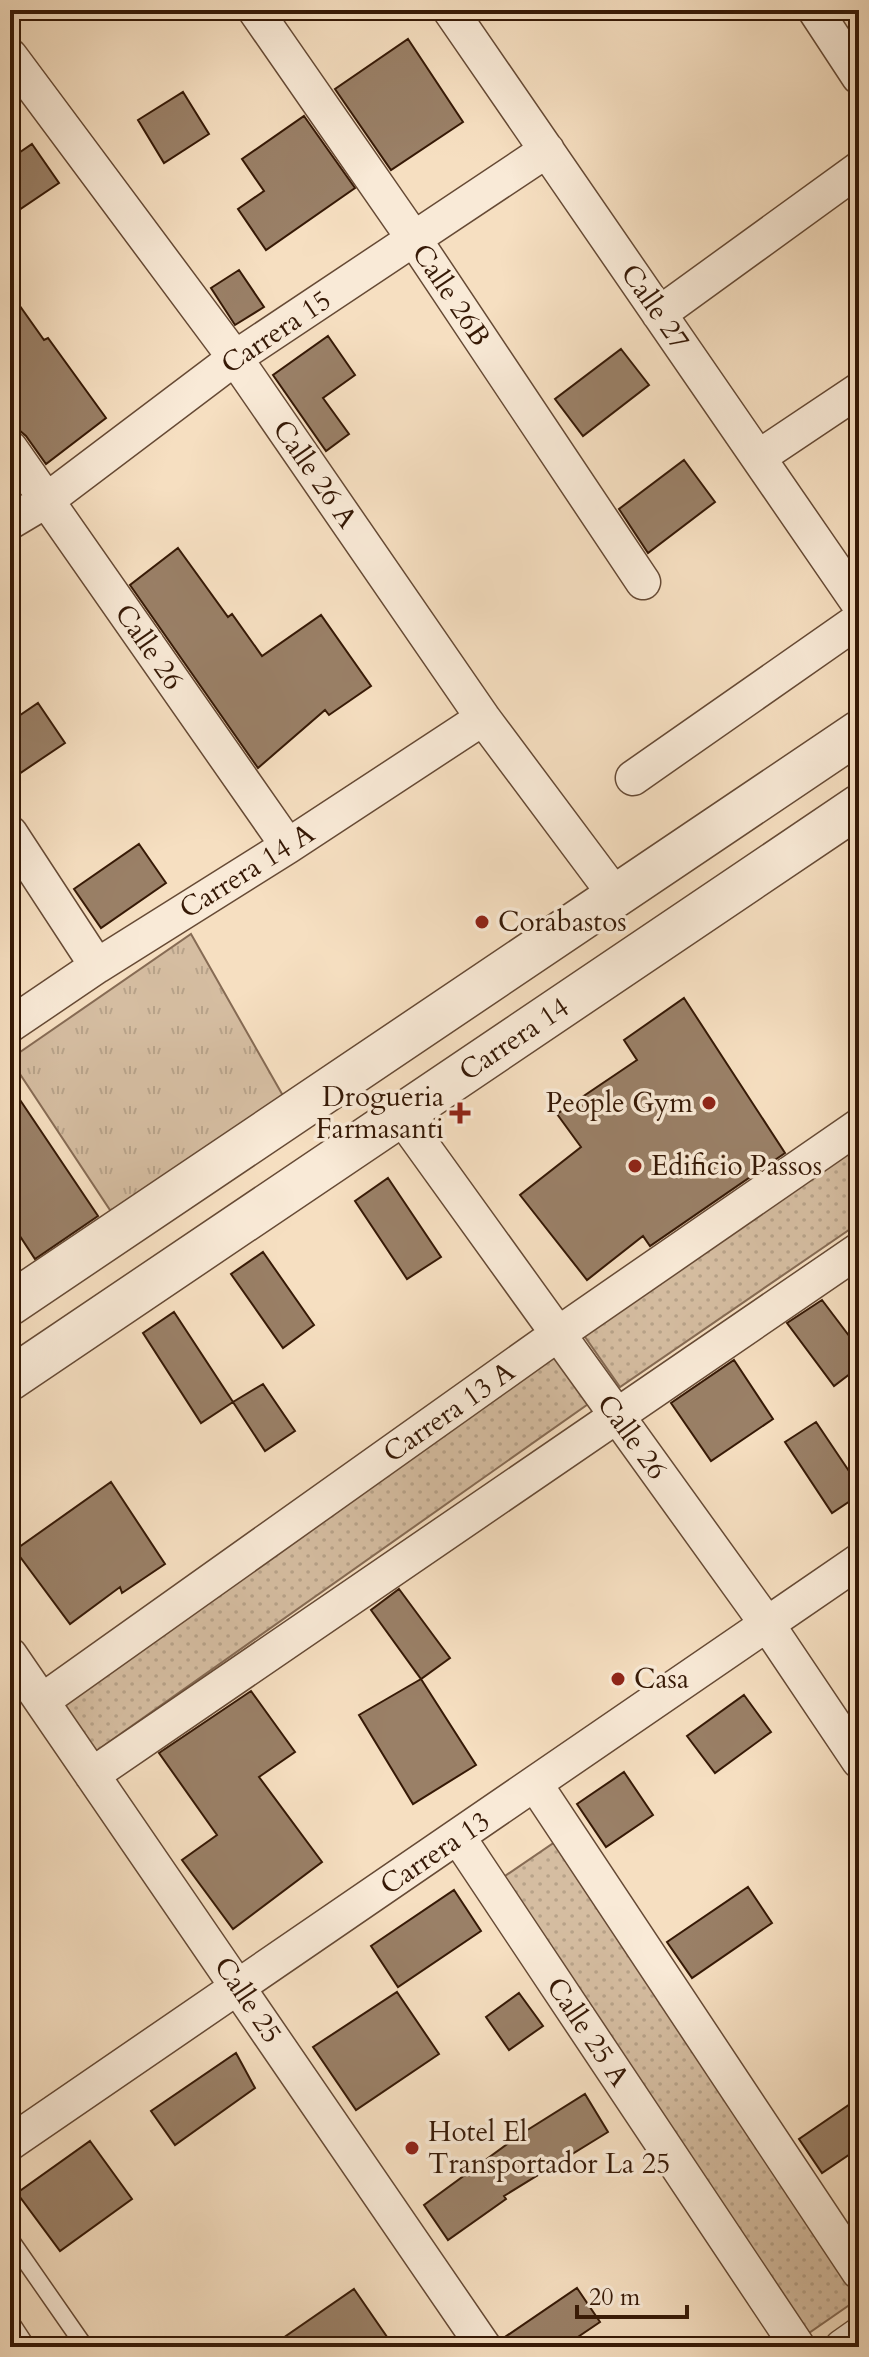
<svg xmlns="http://www.w3.org/2000/svg" width="869" height="2357" viewBox="0 0 869 2357" font-family="Cardo,serif">
<style>
.grass{fill:url(#grass-tufts);stroke:#866b54;stroke-width:2}
.park{fill:url(#park-dots);stroke:#866b54;stroke-width:2}
.building{fill:#9a8067;stroke:#361906;stroke-width:2}
.lines{fill:none;stroke-linecap:round;stroke-linejoin:round}
.service-casing{stroke:#664a35;stroke-width:19}
.minor-casing{stroke:#664a35;stroke-width:37}
.tertiary-casing{stroke:#664a35;stroke-width:45}
.service{stroke:#f9ead7;stroke-width:16}
.minor{stroke:#f9ead7;stroke-width:34}
.tertiary{stroke:#f9ead7;stroke-width:42}
.poi-dot{fill:#8f2418;stroke:#f9ead7;stroke-width:3}
.labels{text-anchor:middle;dominant-baseline:central;stroke-width:7;stroke-linejoin:round;paint-order:stroke}
.street-label{font-size:28px;fill:#361906;stroke:#f9ead7}
.poi-label{font-size:28px;fill:#361906;stroke:#f9ead7;text-anchor:start}
</style>
<defs>
<pattern id="grass-tufts" width="24" height="20" patternUnits="userSpaceOnUse" patternTransform="scale(2)"><rect width="24" height="20" fill="#d5bda1"/><path d="M3 7l-1-3M5 7V3M7 7l1-3M15 17l-1-3M17 17v-4M19 17l1-3" fill="none" stroke="#b7a289"/></pattern>
<pattern id="park-dots" width="8" height="8" patternUnits="userSpaceOnUse" patternTransform="scale(2)"><rect width="8" height="8" fill="#d5bda1"/><path d="M2 2h.1M6 6h.1" fill="none" stroke="#b7a289" stroke-width="1.8" stroke-linecap="round"/></pattern>
</defs>
<rect width="100%" height="100%" fill="#f6dfc1"/>
<filter id="stains"><feTurbulence type="fractalNoise" baseFrequency=".0025" numOctaves="4"/><feColorMatrix values="0 0 0 0 .2 0 0 0 0 .09 0 0 0 0 .02 0 0 0 .5 -.17"/></filter>
<radialGradient id="worn" r=".72"><stop offset=".6" stop-color="#630" stop-opacity="0"/><stop offset="1" stop-color="#630" stop-opacity=".3"/></radialGradient>
<path class="grass" d="M191 934 286 1101 114 1216 10 1059Z"/>
<path class="park" d="M859 1143V1223L620 1387 583 1334Z
M551 1348 591 1402 92 1754 56 1702Z
M555 1842 858 2299 806 2335 502 1878Z"/>
<path class="building" d="M408 39 463 122 391 170 335 89Z
M183 92 209 134 164 163 138 120Z
M304 116 355 188 266 250 238 209 264 191 242 159Z
M32 144 59 183 10 216V159Z
M239 270 264 307 235 325 211 288Z
M10 292 44 340 48 338 106 418 46 464 26 436 19 430 10 428Z
M328 336 355 375 323 398 349 434 326 451 273 375Z
M621 349 649 385 583 436 555 399Z
M684 460 715 502 648 553 619 509Z
M178 548 228 617 232 614 262 656 321 615 371 686 329 715 325 710 258 768 130 585Z
M38 703 65 743 10 780V722Z
M139 844 166 883 101 928 74 889Z
M684 998 785 1153 650 1246 643 1236 587 1280 520 1195 581 1147 557 1114 637 1060 624 1040Z
M10 1085 98 1216 35 1259 10 1221Z
M388 1178 441 1257 407 1279 355 1201Z
M263 1252 314 1325 283 1348 231 1274Z
M822 1300 859 1349V1367L834 1386 787 1323Z
M174 1312 233 1402 201 1423 143 1333Z
M734 1360 773 1419 711 1461 671 1403Z
M263 1384 295 1431 265 1451 233 1402Z
M816 1422 859 1486V1495L832 1513 785 1442Z
M111 1482 165 1564 122 1593 120 1587 70 1624 15 1550Z
M399 1589 450 1658 421 1679 371 1610Z
M421 1679 476 1765 413 1804 359 1715Z
M251 1691 295 1752 259 1777 322 1862 233 1929 182 1860 217 1835 159 1753Z
M744 1695 771 1732 715 1773 687 1736Z
M624 1772 653 1815 606 1847 577 1804Z
M748 1887 772 1923 692 1978 667 1942Z
M454 1890 481 1931 398 1987 371 1946Z
M397 1992 439 2054 356 2110 313 2047Z
M519 1993 543 2026 509 2050 486 2017Z
M236 2053 255 2088 175 2145 151 2111Z
M585 2094 608 2132 504 2196 506 2199 448 2240 424 2205 521 2134Z
M859 2098V2148L822 2173 799 2139Z
M90 2141 132 2199 60 2251 17 2193Z
M577 2288 600 2322 563 2347H504L502 2339Z
M354 2289 394 2347H270Z"/>
<g class="lines">
<defs>
<path id="service" d="M10 2239 85 2347
M10 2321 27 2347"/>
<path id="minor" d="M255 10 414 239 643 582
M450 10 859 604
M815 10 859 77
M10 56 235 358 483 718 616 896
M659 314 859 169
M10 448 288 846
M759 457 859 390
M10 522 47 500 235 358 547 150
M633 778 859 620
M10 833 97 966
M10 1025 97 966 288 846 483 718
M401 1116 767 1624 859 1761
M10 1655 484 2347
M42 1701 558 1334 859 1126
M92 1775 859 1250
M535 1784 859 2272
M458 1837 798 2347
M10 2143 859 1561
M842 2347 859 2335"/>
<path id="tertiary" d="M10 1304 859 732
M10 1379 859 806"/>
</defs>
<use href="#service" class="service-casing"/>
<use href="#minor" class="minor-casing"/>
<use href="#tertiary" class="tertiary-casing"/>
<use href="#service" class="service"/>
<use href="#minor" class="minor"/>
<use href="#tertiary" class="tertiary"/>
</g>
<g class="poi-dot">
<circle cx="482" cy="922" r="8"/>
<circle cx="709" cy="1103" r="8"/>
<path d="M456 1101h8v8h8v8h-8v8h-8v-8h-8v-8h8z"/>
<circle cx="635" cy="1166" r="8"/>
<circle cx="618" cy="1679" r="8"/>
<circle cx="412" cy="2148" r="8"/>
</g>
<g class="labels">
<g class="street-label">
<text transform="translate(451 295) rotate(56)">Calle 26B</text>
<text transform="translate(655 307) rotate(55)">Calle 27</text>
<text transform="translate(276 332) rotate(-34)">Carrera 15</text>
<text transform="translate(315 474) rotate(55)">Calle 26 A</text>
<text transform="translate(149 647) rotate(55)">Calle 26</text>
<text transform="translate(247 871) rotate(-32)">Carrera 14 A</text>
<text transform="translate(514 1039) rotate(-34)">Carrera 14</text>
<text transform="translate(449 1412) rotate(-35)">Carrera 13 A</text>
<text transform="translate(632 1437) rotate(54)">Calle 26</text>
<text transform="translate(435 1853) rotate(-34)">Carrera 13</text>
<text transform="translate(248 2000) rotate(56)">Calle 25</text>
<text transform="translate(588 2032) rotate(56)">Calle 25 A</text>
</g>
<g class="poi-label">
<text x="498" y="922">Corabastos</text>
<text x="444" y="1097" text-anchor="end">Drogueria<tspan x="444" dy="32">Farmasanti</tspan></text>
<text x="693" y="1103" text-anchor="end">People Gym</text>
<text x="651" y="1166">Edificio Passos</text>
<text x="634" y="1679">Casa</text>
<text x="428" y="2132">Hotel El<tspan x="428" dy="32">Transportador La 25</tspan></text>
</g>
</g>
<rect width="869" height="2357" fill="none" stroke="#f6dfc1" stroke-width="40"/>
<rect x="12" y="12" width="845" height="2333" fill="none" stroke="#361906" stroke-width="4"/>
<rect x="20" y="20" width="829" height="2317" fill="none" stroke="#361906" stroke-width="2"/>
<path d="M577 2305v12h110v-12" fill="none" stroke="#361906" stroke-width="4"/>
<text x="589" y="2305" font-size="24" fill="#361906" stroke="#f9ead7" stroke-width="6" paint-order="stroke">20 m</text>
<rect width="100%" height="100%" filter="url(#stains)"/>
<rect width="100%" height="100%" fill="url(#worn)"/>
</svg>
